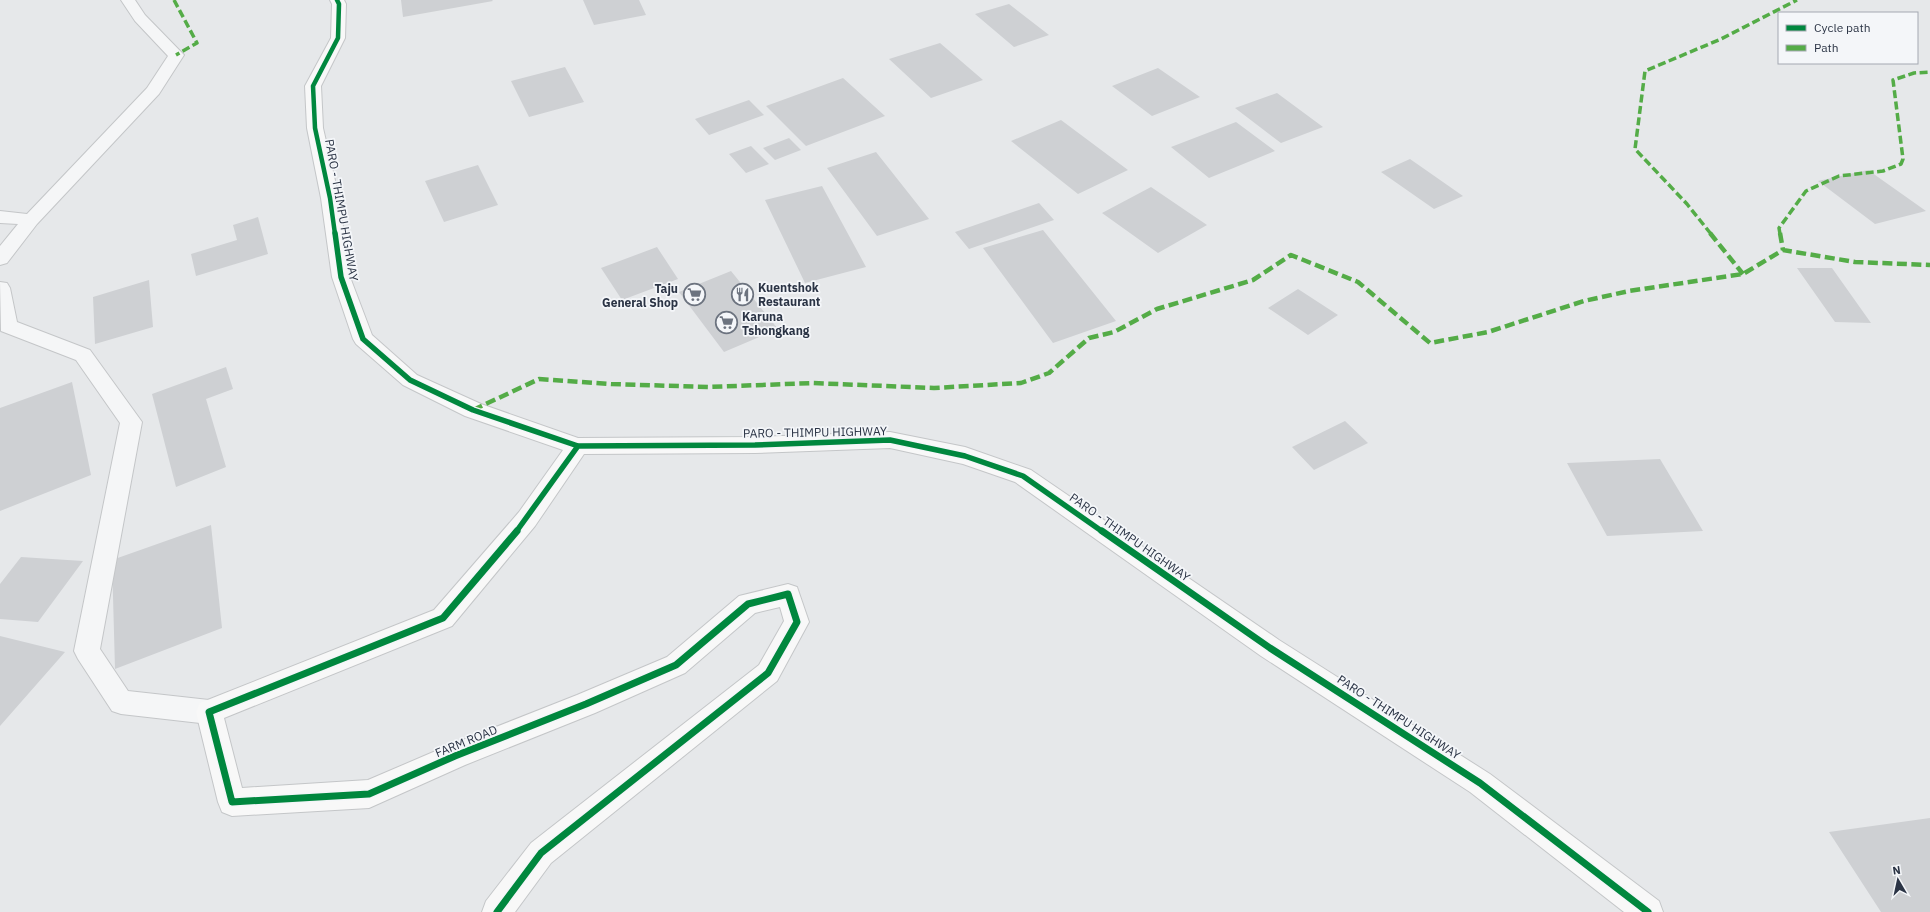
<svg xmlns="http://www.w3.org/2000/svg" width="1930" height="912" viewBox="0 0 1930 912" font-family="'IBM Plex Sans',sans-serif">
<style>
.building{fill:#ced0d3}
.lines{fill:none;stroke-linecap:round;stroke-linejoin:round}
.street-casing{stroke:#c4c6c8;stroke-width:2}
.secondary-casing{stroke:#c4c6c8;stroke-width:2}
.street{fill:#f5f6f7;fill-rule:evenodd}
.secondary{fill:#f8f8f8;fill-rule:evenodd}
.quiet-far1{stroke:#54ac47;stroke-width:3.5;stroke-dasharray:8 3.5;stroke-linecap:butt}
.quiet{stroke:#54ac47;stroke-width:4.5;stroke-dasharray:10 4.5;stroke-linecap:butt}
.cycleway-far2-casing{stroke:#f4f6f9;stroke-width:6}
.cycleway-far1-casing{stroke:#f4f6f9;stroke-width:8}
.cycleway-casing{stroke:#f4f6f9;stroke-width:10}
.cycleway-far2{stroke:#00873e;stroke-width:4.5}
.cycleway-far1{stroke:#00873e;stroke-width:5.5}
.cycleway{stroke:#00873e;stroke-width:7}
.labels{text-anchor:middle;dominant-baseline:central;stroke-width:3.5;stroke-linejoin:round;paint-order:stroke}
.street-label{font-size:12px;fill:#2b3445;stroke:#f4f6f9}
.poi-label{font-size:12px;font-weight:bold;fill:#2b3445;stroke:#f4f6f9;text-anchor:start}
</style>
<rect width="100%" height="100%" fill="#e6e8ea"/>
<path class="building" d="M401 0H492L493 1 403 17Z
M583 0H639L646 15 594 25Z
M1009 4 1049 35 1014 47 975 14Z
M940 43 983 80 931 98 889 59Z
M565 67 584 102 529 117 511 81Z
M1158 68 1200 97 1152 116 1112 86Z
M843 78 885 116 806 146 766 106Z
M1277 93 1323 127 1281 143 1235 108Z
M749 100 764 115 709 135 695 119Z
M1061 120 1128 170 1078 194 1011 141Z
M1236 122 1275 151 1209 178 1171 147Z
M789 138 801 150 775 160 763 148Z
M751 146 769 164 746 173 729 154Z
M876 152 929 219 877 236 827 168Z
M1410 159 1463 196 1434 209 1381 172Z
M478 165 498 205 444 222 425 181Z
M1868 170 1926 211 1875 224 1818 181Z
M822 186 866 267 805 283 765 200Z
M1151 187 1207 225 1158 253 1102 213Z
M1039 203 1054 220 969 249 955 232Z
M258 217 268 254 196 276 191 254 237 240 233 225Z
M1043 230 1116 321 1053 343 983 248Z
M657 247 678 279 622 300 601 268Z
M1797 268H1832L1871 323 1835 322Z
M731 271 778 329 724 352 679 292Z
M149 280 153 327 95 344 93 297Z
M1298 289 1338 315 1308 335 1268 308Z
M226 367 233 389 206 399 226 467 176 487 152 394Z
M72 382 91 475 0 511V408Z
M1345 421 1368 443 1314 470 1292 447Z
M1660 459 1703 531 1607 536 1567 463Z
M211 525 222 628 115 669 112 560Z
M21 557 83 561 38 622 0 619V584Z
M0 636 65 652 0 726Z
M1930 818V912H1881L1829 832Z"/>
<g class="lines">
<defs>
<path id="street" d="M121 0H135L145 15 184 55 159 94 37 224 7 263 0 265V246L18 224 0 223V211L27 214 147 88 168 56 135 21Z
M0 282 7 283 10 288 17 322 90 350 142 422 100 649 128 691 209 700 218 703 222 712 218 721 209 724 121 714 112 711 78 659 74 651 120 423 76 360 1 331Z"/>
<path id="secondary" d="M330 0H344L346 4 345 38 321 86 323 128 339 198 350 277 372 335 417 375 481 404 578 438 755 437 890 432 965 447 1031 470 1279 640 1490 774 1659 901 1663 912H1624L1470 792 1261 656 1015 482 963 464 890 448 755 453 584 454 535 526 452 626 224 718 242 788 368 780 445 747 577 695 667 657 739 596 788 584 797 587 809 622 777 681 551 863 515 912H482L486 901 531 843 759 665 784 621 780 607 755 613 685 673 595 713 465 765 369 808 232 816 222 812 218 802 196 712 200 703 434 610 519 512 563 450 465 416 403 385 356 344 353 339 332 277 321 198 307 128 305 86 331 38 332 4Z"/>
</defs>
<use href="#street" class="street-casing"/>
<use href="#secondary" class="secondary-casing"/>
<use href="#street" class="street"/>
<use href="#secondary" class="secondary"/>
<path class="quiet-far1" d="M174 0 197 43 176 55
M1711 234 1687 204 1635 149 1645 71 1721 39 1797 0
M1780 234 1779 228 1806 191 1839 176 1883 171 1901 164 1903 159 1893 80 1914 73 1930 72"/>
<path class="quiet" d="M1710 233 1743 274
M1780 233 1783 250
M473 410 539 379 611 384 709 387 813 383 934 388 1021 383 1049 373 1089 338 1114 332 1157 309 1253 280 1291 255 1358 282 1430 343 1488 332 1584 301 1629 291 1743 274 1783 250 1855 262 1930 265"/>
<defs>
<path id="cycleway-far2" d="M335 234 330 198 315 128 313 86 338 38 339 4 337 0"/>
<path id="cycleway-far1" d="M335 233 341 277 363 339 410 380 473 410 578 446 755 445 890 440 965 456 1023 476 1103 532
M516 532 578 446"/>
<path id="cycleway" d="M1102 531 1270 648 1480 783 1648 912
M497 912 541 853 768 673 797 622 788 594 748 604 676 665 586 704 455 756 369 794 232 802 209 712 443 618 517 531"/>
</defs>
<use href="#cycleway-far2" class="cycleway-far2-casing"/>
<use href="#cycleway-far1" class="cycleway-far1-casing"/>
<use href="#cycleway" class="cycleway-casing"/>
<use href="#cycleway-far2" class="cycleway-far2"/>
<use href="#cycleway-far1" class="cycleway-far1"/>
<use href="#cycleway" class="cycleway"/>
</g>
<defs>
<symbol id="restaurant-ring" viewBox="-11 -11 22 22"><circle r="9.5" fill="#f4f6f9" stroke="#6c737f" stroke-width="1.5"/><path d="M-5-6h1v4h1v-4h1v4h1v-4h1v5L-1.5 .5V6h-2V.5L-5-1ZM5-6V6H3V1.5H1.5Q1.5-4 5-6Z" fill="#6c737f"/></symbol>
<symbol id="supermarket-ring" viewBox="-11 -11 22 22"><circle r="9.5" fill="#f4f6f9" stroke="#6c737f" stroke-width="1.5"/><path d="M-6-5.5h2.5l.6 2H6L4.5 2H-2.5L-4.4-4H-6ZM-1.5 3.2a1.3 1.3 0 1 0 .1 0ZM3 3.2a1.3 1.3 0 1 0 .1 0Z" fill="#6c737f"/></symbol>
</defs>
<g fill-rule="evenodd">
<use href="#restaurant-ring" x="730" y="282" width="25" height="25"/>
<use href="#supermarket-ring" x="682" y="282" width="25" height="25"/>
<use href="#supermarket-ring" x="714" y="310" width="25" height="25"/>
</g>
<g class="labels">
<g class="street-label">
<text transform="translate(342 210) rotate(80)">PARO - THIMPU HIGHWAY</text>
<text transform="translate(815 432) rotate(-1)">PARO - THIMPU HIGHWAY</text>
<text transform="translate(1130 537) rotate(35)">PARO - THIMPU HIGHWAY</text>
<text transform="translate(1399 717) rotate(33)">PARO - THIMPU HIGHWAY</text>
<text transform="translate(466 741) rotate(-22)">FARM ROAD</text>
</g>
<g class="poi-label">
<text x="758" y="287">Kuentshok<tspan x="758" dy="14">Restaurant</tspan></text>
<text x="678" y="288" text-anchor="end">Taju<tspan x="678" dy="14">General Shop</tspan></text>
<text x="742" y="316">Karuna<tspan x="742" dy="14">Tshongkang</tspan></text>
</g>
</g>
<rect x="1778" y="12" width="140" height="52" fill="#f4f6f9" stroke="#a4a8b1"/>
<rect x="1786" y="25" width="20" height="6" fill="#00873e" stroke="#a4a8b1"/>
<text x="1814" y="32" font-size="12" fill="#2b3445">Cycle path</text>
<rect x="1786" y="45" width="20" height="6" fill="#54ac47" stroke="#a4a8b1"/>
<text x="1814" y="52" font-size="12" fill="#2b3445">Path</text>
<g transform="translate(1898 880) rotate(351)" stroke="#f4f6f9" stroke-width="3" paint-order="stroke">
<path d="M0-3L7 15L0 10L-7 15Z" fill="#2b3445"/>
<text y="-6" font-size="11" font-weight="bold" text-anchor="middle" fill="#2b3445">N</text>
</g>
</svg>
